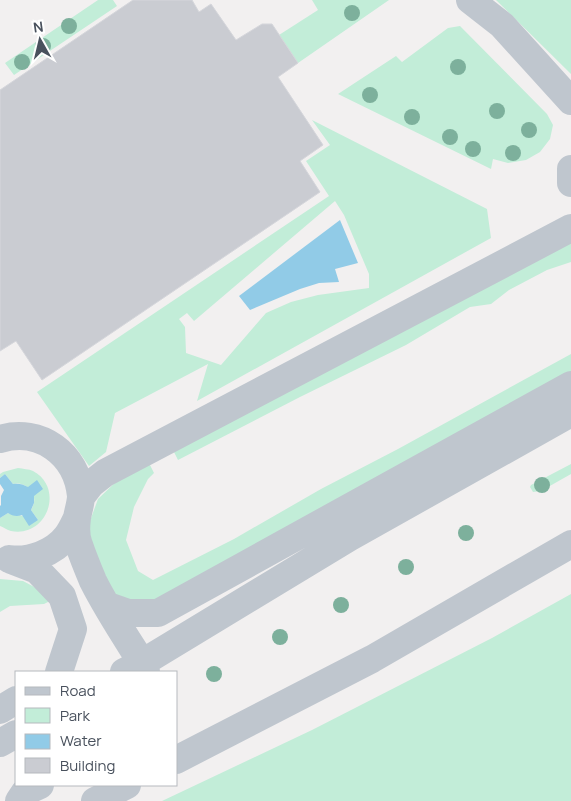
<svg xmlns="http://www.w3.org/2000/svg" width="571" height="801" viewBox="0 0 571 801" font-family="Manrope,sans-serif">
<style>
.green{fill:#c2edd8;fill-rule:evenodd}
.water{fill:#91cbe7}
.building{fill:#caccd2;stroke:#d5d6db}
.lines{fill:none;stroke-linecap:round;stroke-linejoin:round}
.minor{stroke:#bfc6ce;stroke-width:28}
.tree{fill:#7db09c}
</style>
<rect width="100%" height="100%" fill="#f2f0f0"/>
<path class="green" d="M98 0H113L117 6 14 75 5 63Z
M312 0H389L298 63 279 35 318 10Z
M496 0H571V74Z
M460 26 547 114 553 125 550 139 540 152 526 160 508 163 493 159 491 169 338 94 396 56 402 62 448 28Z
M312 120 487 209 491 238 197 401 208 364 115 413 106 452 89 466 37 392 329 196 306 161 330 145ZM335 201 344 215 369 274V288L318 295 291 302 266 313 221 365 186 353 185 327 179 319 187 313 194 321Z
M571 240V262L547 270 509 290 491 304 470 307 406 345 300 397 178 460 173 450Z
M571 354V374L149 603 126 601 111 594 87 529 98 499 123 475 148 461 154 473 148 479 134 507 126 540 138 571 153 580 234 539 321 489 398 449Z
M571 464V474L541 491 533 492 530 487 531 485Z
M18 468C23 469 29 469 33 471 65 488 47 538 11 531 7 530 3 527 0 526V518L8 513C14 516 18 515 25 516 29 517 33 519 38 520L31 510C32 508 34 504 34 502 36 490 23 481 13 484L5 474 0 478V474L3 472Z
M0 579 23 581 40 590 52 600 44 604 10 606 0 612Z
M571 594V801H162L312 730 492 638Z"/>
<path class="water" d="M340 220 358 263 335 269 339 282 319 283 300 289 250 310 239 296Z
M5 474 13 484C18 483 23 484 28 487L37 480 43 489 34 496V503L31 510 38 520 29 526 22 515C17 517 12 516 8 513L0 518V506L1 505V496L4 490 0 484V478Z"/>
<path class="building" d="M133 0H192L199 12 211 4 236 40 262 24H272L298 63 278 77 323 145 300 161 320 192 42 380 16 341 0 351V90Z"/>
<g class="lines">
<path class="minor" d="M470 0 502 25 571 101
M571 169V183
M0 439C40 427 77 454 81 496 81 503 78 511 77 518 76 526 76 538 79 545 83 557 88 569 93 581 107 609 125 636 142 663L146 672
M81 497 91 484 105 473 571 228
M9 559C29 562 54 553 67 536 71 531 74 524 77 518
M11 560 37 570 62 596 73 629 59 672
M108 606 128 613H158L571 385
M124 672 142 663 350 537 571 413
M0 710 16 700
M0 743 16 734
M176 760 372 659 571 544
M19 801 25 792 40 785
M95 801 127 785"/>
</g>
<g class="tree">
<circle cx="352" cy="13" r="8"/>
<circle cx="69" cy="26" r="8"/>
<circle cx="43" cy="46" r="8"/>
<circle cx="22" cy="62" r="8"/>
<circle cx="458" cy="67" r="8"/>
<circle cx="370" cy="95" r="8"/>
<circle cx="497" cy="111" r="8"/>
<circle cx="412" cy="117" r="8"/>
<circle cx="529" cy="130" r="8"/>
<circle cx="450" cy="137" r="8"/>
<circle cx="473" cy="149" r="8"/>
<circle cx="513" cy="153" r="8"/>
<circle cx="542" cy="485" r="8"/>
<circle cx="466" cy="533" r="8"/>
<circle cx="406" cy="567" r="8"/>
<circle cx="341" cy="605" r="8"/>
<circle cx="280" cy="637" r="8"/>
<circle cx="214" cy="674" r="8"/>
</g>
<rect x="15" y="671" width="162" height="115" fill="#ffffff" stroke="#b6b9be"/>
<rect x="25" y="687" width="25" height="8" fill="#bfc6ce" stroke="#b6b9be"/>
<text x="60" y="696" font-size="15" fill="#49515d">Road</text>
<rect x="25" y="708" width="25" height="15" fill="#c2edd8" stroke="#b6b9be"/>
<text x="60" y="721" font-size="15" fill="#49515d">Park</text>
<rect x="25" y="734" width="25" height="15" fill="#91cbe7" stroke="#b6b9be"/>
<text x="60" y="746" font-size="15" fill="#49515d">Water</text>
<rect x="25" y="758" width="25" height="15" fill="#caccd2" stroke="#b6b9be"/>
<text x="60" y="771" font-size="15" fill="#49515d">Building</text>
<g transform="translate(40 40) rotate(352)" stroke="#ffffff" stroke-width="4" paint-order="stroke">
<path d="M0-4L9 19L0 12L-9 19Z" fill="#49515d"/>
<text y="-8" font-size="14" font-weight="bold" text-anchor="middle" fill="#49515d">N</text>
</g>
</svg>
